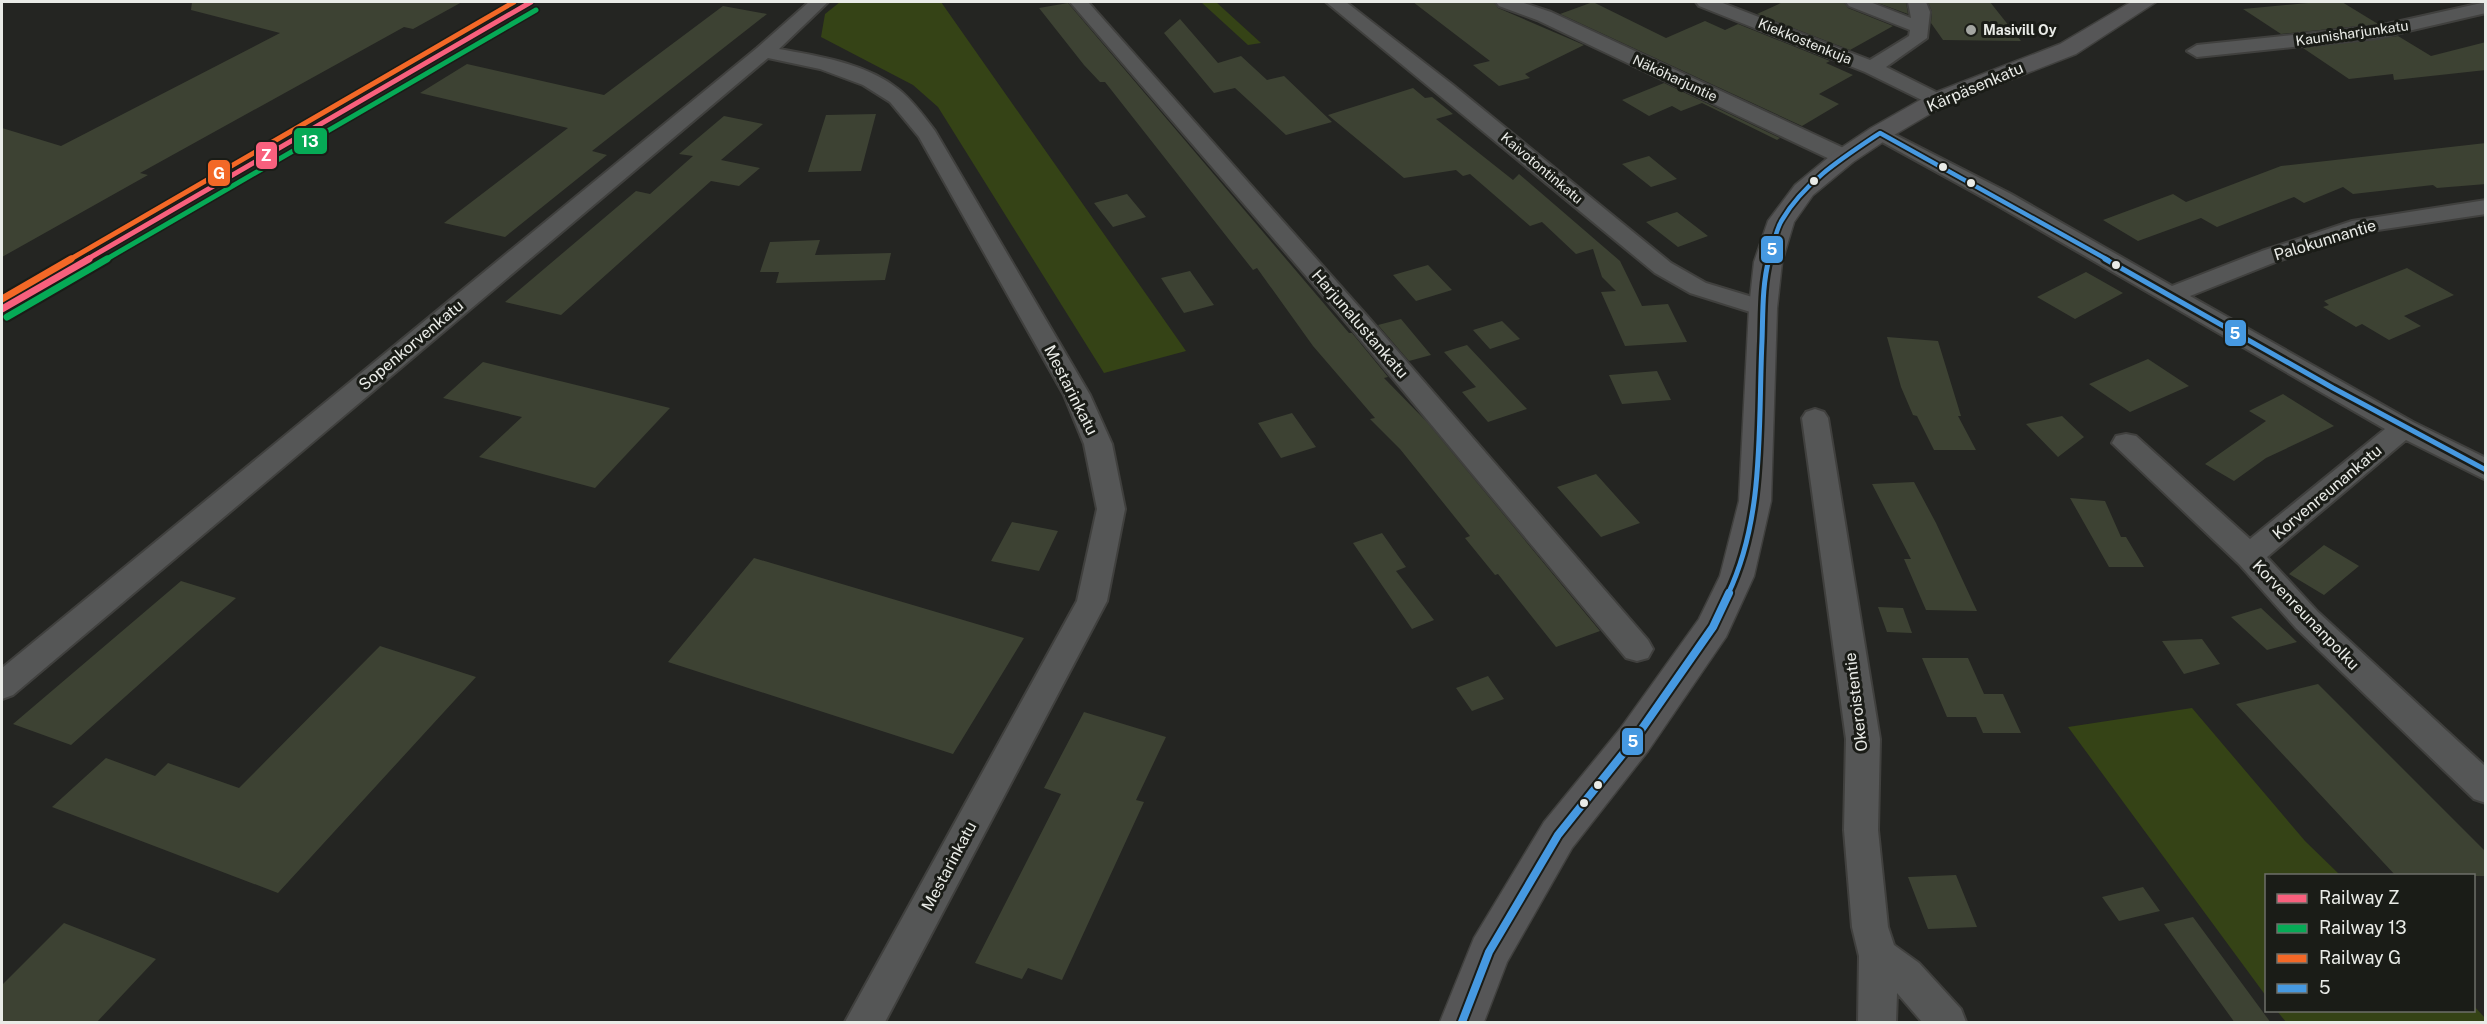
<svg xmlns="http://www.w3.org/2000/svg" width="2487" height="1024" viewBox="0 0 2487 1024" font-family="'Public Sans',sans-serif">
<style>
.green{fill:#354316}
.building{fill:#3d4233}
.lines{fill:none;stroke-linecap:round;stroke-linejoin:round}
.street-casing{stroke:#40403e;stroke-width:4}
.secondary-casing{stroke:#40403e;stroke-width:3}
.street{fill:#555656;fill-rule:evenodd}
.secondary{fill:#565657;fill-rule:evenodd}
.bus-1-far2-casing{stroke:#1a1c17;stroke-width:8}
.bus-1-far1-casing{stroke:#1a1c17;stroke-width:10}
.bus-1-casing{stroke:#1a1c17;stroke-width:12}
.bus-1-far2{stroke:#4699e1;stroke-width:4.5}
.bus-1-far1{stroke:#4699e1;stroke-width:5}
.bus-1{stroke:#4699e1;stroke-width:8}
.rail-1-far1-casing{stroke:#1a1c17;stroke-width:8}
.rail-1-casing{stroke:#1a1c17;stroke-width:11}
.rail-2-far1-casing{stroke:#1a1c17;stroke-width:8}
.rail-2-casing{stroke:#1a1c17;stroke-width:11}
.rail-3-far1-casing{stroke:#1a1c17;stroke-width:8}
.rail-3-casing{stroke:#1a1c17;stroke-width:11}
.rail-1-far1{stroke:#f8607d;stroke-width:5}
.rail-1{stroke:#f8607d;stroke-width:7}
.rail-2-far1{stroke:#06aa56;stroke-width:5}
.rail-2{stroke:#06aa56;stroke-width:7}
.rail-3-far1{stroke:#f36827;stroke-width:5}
.rail-3{stroke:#f36827;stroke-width:7}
.poi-dot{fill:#a4a6a2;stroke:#1a1c17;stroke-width:2}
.bus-dot{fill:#e9ebe7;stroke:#1a1c17;stroke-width:2}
.labels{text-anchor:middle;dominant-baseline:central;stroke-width:6;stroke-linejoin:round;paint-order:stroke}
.far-poi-label{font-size:14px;font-weight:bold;fill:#e9ebe7;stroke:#1a1c17;text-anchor:start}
.far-street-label{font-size:14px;fill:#e9ebe7;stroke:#1a1c17}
.street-label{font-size:16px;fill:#e9ebe7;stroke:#1a1c17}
.line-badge{stroke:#1a1c17;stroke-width:2}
.badge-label{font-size:16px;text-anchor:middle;font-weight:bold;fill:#fff}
</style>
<rect width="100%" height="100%" fill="#242522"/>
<path class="green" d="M840 2H941L1186 351 1104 373 938 107 913 85 821 37 825 14Z
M1201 2H1216L1261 43 1248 45Z
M2192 708 2305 841 2340 875 2266 876V996L2068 727Z
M2474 1006 2485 1018V1022H2286L2277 1011 2474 1010Z"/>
<path class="building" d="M192 2H462L413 29 404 27 140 173 148 175 2 257V128L61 146 280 33 191 10Z
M1413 2H1494L1498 8 1584 45 1525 74 1530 78 1499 86 1473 65 1490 61Z
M1593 2 1666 38 1705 21 1725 30 1738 24 1830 61 1826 63 1853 75 1819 94 1839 104 1802 126 1560 14Z
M1783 2H1844L1848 8 1893 26 1850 50 1757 14Z
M1875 2H1906L1908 14Z
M1928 2H1990L2021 41 1943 40 1931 23 1932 12Z
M2319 2H2342L2378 24 2281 34 2243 9Z
M1068 3 1349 333H1352L1388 377 1384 378 1427 422 1600 631 1556 647 1498 574 1495 575 1465 538 1470 536 1400 449 1370 419 1375 418 1313 346 1257 268 1253 270 1105 82H1100L1084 65 1039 8Z
M723 6 767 14 592 151 607 155 505 237 444 223 568 128 420 93 467 64 604 95Z
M1180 19 1218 63 1241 56 1267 80 1284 76 1332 122 1286 135 1235 88 1214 93 1164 33Z
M2398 36 2431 56 2486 42V70L2394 80 2393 74 2349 79 2303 48Z
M1664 83 1780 138 1777 140 1702 103 1681 111 1672 106 1649 116 1622 100Z
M1413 88 1425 98 1432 97 1453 114 1436 119 1513 180 1519 174 1620 261 1642 306 1668 304 1687 342 1625 346 1601 292 1616 291 1602 277 1593 249 1576 254 1542 222 1530 226 1470 174 1463 176 1456 170 1404 178 1328 115Z
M876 114 861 171 808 172 826 115Z
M724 116 763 124 721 160 760 168 739 186 711 181 561 315 505 302 636 191 650 194 693 156 679 154Z
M2486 143V184L2437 188 2433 185 2353 194 2343 187 2304 203 2294 197 2217 227 2201 218 2138 241 2103 220 2173 194 2186 202 2281 166Z
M1649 156 1677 179 1651 187 1622 164Z
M1127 194 1146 217 1113 227 1094 203Z
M1677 212 1708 236 1678 247 1646 222Z
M820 240 815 255 891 253 885 280 776 283 779 272H760L770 242Z
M1428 265 1452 290 1416 301 1393 275Z
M2407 268 2454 295 2404 316 2421 326 2389 340 2362 324 2356 327 2323 307 2329 305 2324 301Z
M1190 271 1214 305 1184 313 1161 278Z
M2086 272 2123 293 2075 319 2037 297Z
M1401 319 1431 355 1409 361 1378 325Z
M1502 321 1520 339 1490 349 1473 330Z
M1887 337 1938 341 1961 416H1958L1976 450H1934L1917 416 1913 415 1901 387Z
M1467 345 1527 409 1488 422 1462 392 1476 387 1444 352Z
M2148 359 2189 386 2130 412 2089 384Z
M483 362 670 408 595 488 479 457 522 417 443 398Z
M1657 371 1671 400 1622 404 1609 375Z
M2283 394 2334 426 2266 458 2234 481 2205 464 2266 421 2249 411Z
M1292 413 1316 447 1281 458 1258 423Z
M2062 416 2084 437 2058 457 2026 424Z
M1596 474 1640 523 1601 537 1557 487Z
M1914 482 1936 523 1977 611 1926 610 1904 559H1911L1872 484Z
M2070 498 2105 501 2121 537H2126L2144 567H2109Z
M1012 522 1058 531 1039 571 991 561Z
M1382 533 1406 567 1396 571 1434 620 1412 629 1353 543Z
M2324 545 2359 566 2324 595 2289 574Z
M754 558 1024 638 953 754 668 662Z
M181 581 236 598 71 745 13 724Z
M1878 607 1903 608 1912 633 1887 632Z
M2261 608 2297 642 2267 650 2231 617Z
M2202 639 2220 664 2184 674 2162 641Z
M380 646 476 677 278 893 52 807 106 758 155 776 168 763 239 788Z
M1922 658H1968L1984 694H2003L2021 733H1983L1976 717H1947Z
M1488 676 1504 699 1472 711 1456 688Z
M2318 684 2486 852V876H2396L2236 704Z
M1084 712 1166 737 1136 800 1144 802 1062 980 1028 968 1022 979 975 963 1061 794 1044 788Z
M1956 875 1977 927 1928 929 1908 877Z
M2143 887 2160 911 2119 921 2102 897Z
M2193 917 2271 1023H2235L2164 924Z
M64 923 156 959 96 1023H2V985Z"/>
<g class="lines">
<defs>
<path id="street" d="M809 2H828L779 49C818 56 865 63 898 89 912 100 924 116 935 131L1090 395 1112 444 1125 509 1107 601 885 1022H845L1077 601 1097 509 1084 444 1064 395 919 137 890 102 863 85 820 69 768 58 13 695 2 699V668L757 48Z
M1070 2H1088L1368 317 1648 640 1653 649 1648 658 1637 661 1626 658 1350 327Z
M1326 2H1346L1453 85 1671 263 1706 283 1772 303 1775 308 1772 313 1763 316 1690 293 1655 273Z
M1496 2H1521L1551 12 1852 152 1855 157 1852 162H1836L1537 20 1499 6Z
M1696 2H1720L1870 60 1909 36 1910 30 1849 6 1846 2H1870L1911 18 1908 2H1926L1930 12 1927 38 1886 67 1944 96 1947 100 1944 104H1930L1865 72 1699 6Z
M2486 2V13L2378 38 2197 57 2187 51 2197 45 2378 26Z
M1880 127 2011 194 2172 286 2262 251 2352 221 2486 200V214L2364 232 2278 261 2190 296 2413 422 2486 458V480L2406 440 2267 557 2318 612 2486 767V803L2474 799 2296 628 2239 564 2112 443 2116 436 2126 434 2136 436 2250 539 2385 429 1995 204 1873 137 1870 133 1873 129Z
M1815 409 1824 412 1828 418 1880 739 1878 830 1888 927 1894 945 1919 963 1961 1009 1966 1022H1922L1897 993 1896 1022H1858L1859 956 1852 927 1844 830 1846 739 1802 418 1806 412Z"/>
<path id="secondary" d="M2131 2H2156L2076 54 1945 105 1889 138 1853 162 1813 195 1794 222 1782 262 1777 308 1771 501 1754 576 1726 637 1648 751 1572 848 1507 962 1484 1022H1440L1474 938 1544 822 1620 729 1699 619 1720 576 1739 501 1749 308 1754 262 1768 221 1795 185 1835 152 1871 128 1929 95 2060 44Z"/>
</defs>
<use href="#street" class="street-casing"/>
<use href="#secondary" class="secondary-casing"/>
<use href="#street" class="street"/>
<use href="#secondary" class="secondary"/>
<defs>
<path id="bus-1-far2" d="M1769 260C1773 248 1775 231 1782 220 1804 182 1844 157 1880 133L2108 260"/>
<path id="bus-1-far1" d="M2105 259 2333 388 2486 470
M1728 594C1765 517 1758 425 1762 341 1763 314 1762 285 1769 259"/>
<path id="bus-1" d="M1462 1022 1489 952 1558 835 1634 740 1713 627 1729 593"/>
</defs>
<use href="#bus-1-far2" class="bus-1-far2-casing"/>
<use href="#bus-1-far1" class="bus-1-far1-casing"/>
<use href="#bus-1" class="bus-1-casing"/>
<use href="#bus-1-far2" class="bus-1-far2"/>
<use href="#bus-1-far1" class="bus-1-far1"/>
<use href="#bus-1" class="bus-1"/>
<defs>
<path id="rail-1-far1" d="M86 260 531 2"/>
<path id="rail-1" d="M2 309 89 259"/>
<path id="rail-2-far1" d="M105 260 536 10"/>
<path id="rail-2" d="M7 317 107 259"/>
<path id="rail-3-far1" d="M69 260 514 2"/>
<path id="rail-3" d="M2 299 71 259"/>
</defs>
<use href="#rail-1-far1" class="rail-1-far1-casing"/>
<use href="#rail-1" class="rail-1-casing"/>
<use href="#rail-2-far1" class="rail-2-far1-casing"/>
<use href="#rail-2" class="rail-2-casing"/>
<use href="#rail-3-far1" class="rail-3-far1-casing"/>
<use href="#rail-3" class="rail-3-casing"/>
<use href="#rail-1-far1" class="rail-1-far1"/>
<use href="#rail-1" class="rail-1"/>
<use href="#rail-2-far1" class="rail-2-far1"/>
<use href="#rail-2" class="rail-2"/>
<use href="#rail-3-far1" class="rail-3-far1"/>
<use href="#rail-3" class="rail-3"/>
</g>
<circle class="poi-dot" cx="1971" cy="30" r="6"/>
<g class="bus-dot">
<circle cx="1943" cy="167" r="5"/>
<circle cx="1814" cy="181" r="5"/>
<circle cx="1971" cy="183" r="5"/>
<circle cx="2116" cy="265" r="5"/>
<circle cx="1598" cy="785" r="5"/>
<circle cx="1584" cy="803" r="5"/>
</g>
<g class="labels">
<g class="far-poi-label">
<text x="1983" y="30">Masivill Oy</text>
</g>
<g class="far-street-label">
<text transform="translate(2352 33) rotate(-8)">Kaunisharjunkatu</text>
<text transform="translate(1805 41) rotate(22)">Kiekkostenkuja</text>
<text transform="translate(1675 78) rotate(25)">Näköharjuntie</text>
<text transform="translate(1542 168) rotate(40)">Kaivotontinkatu</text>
</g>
<g class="street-label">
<text transform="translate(1975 87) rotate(-23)">Kärpäsenkatu</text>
<text transform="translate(2325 240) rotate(-17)">Palokunnantie</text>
<text transform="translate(1360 324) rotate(49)">Harjunalustankatu</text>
<text transform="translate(411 345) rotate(-40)">Sopenkorvenkatu</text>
<text transform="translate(1071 390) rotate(63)">Mestarinkatu</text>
<text transform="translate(2327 492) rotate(-40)">Korvenreunankatu</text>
<text transform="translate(2306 615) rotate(46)">Korvenreunanpolku</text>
<text transform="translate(1856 702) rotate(-97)">Okeroistentie</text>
<text transform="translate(949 866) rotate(-62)">Mestarinkatu</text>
</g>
</g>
<g class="line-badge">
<rect x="293" y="127" width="35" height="28" rx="6" fill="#06aa56"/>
<rect x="255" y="141" width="23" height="29" rx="6" fill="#f8607d"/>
<rect x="207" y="159" width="24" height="28" rx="6" fill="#f36827"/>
<rect x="1760" y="235" width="24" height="29" rx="6" fill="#4699e1"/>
<rect x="2224" y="319" width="23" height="28" rx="6" fill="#4699e1"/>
<rect x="1621" y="727" width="23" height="29" rx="6" fill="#4699e1"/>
</g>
<g class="badge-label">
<text x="310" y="147">13</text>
<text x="266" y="161">Z</text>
<text x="219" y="179">G</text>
<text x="1772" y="255">5</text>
<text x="2235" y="339">5</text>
<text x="1633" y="747">5</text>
</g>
<rect width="2487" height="1024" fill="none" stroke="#e9ebe7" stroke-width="6"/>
<rect x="2265" y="874" width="210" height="138" fill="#1a1c17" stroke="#6d6f6a" stroke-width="1.5"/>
<rect x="2277" y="894" width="30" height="9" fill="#f8607d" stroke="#6d6f6a" stroke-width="1.5"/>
<text x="2319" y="904" font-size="18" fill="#e9ebe7">Railway Z</text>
<rect x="2277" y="924" width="30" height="9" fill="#06aa56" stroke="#6d6f6a" stroke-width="1.5"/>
<text x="2319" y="934" font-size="18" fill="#e9ebe7">Railway 13</text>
<rect x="2277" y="954" width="30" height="9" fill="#f36827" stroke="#6d6f6a" stroke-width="1.5"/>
<text x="2319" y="964" font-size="18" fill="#e9ebe7">Railway G</text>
<rect x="2277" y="984" width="30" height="9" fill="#4699e1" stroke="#6d6f6a" stroke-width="1.5"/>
<text x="2319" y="994" font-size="18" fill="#e9ebe7">5</text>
</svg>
